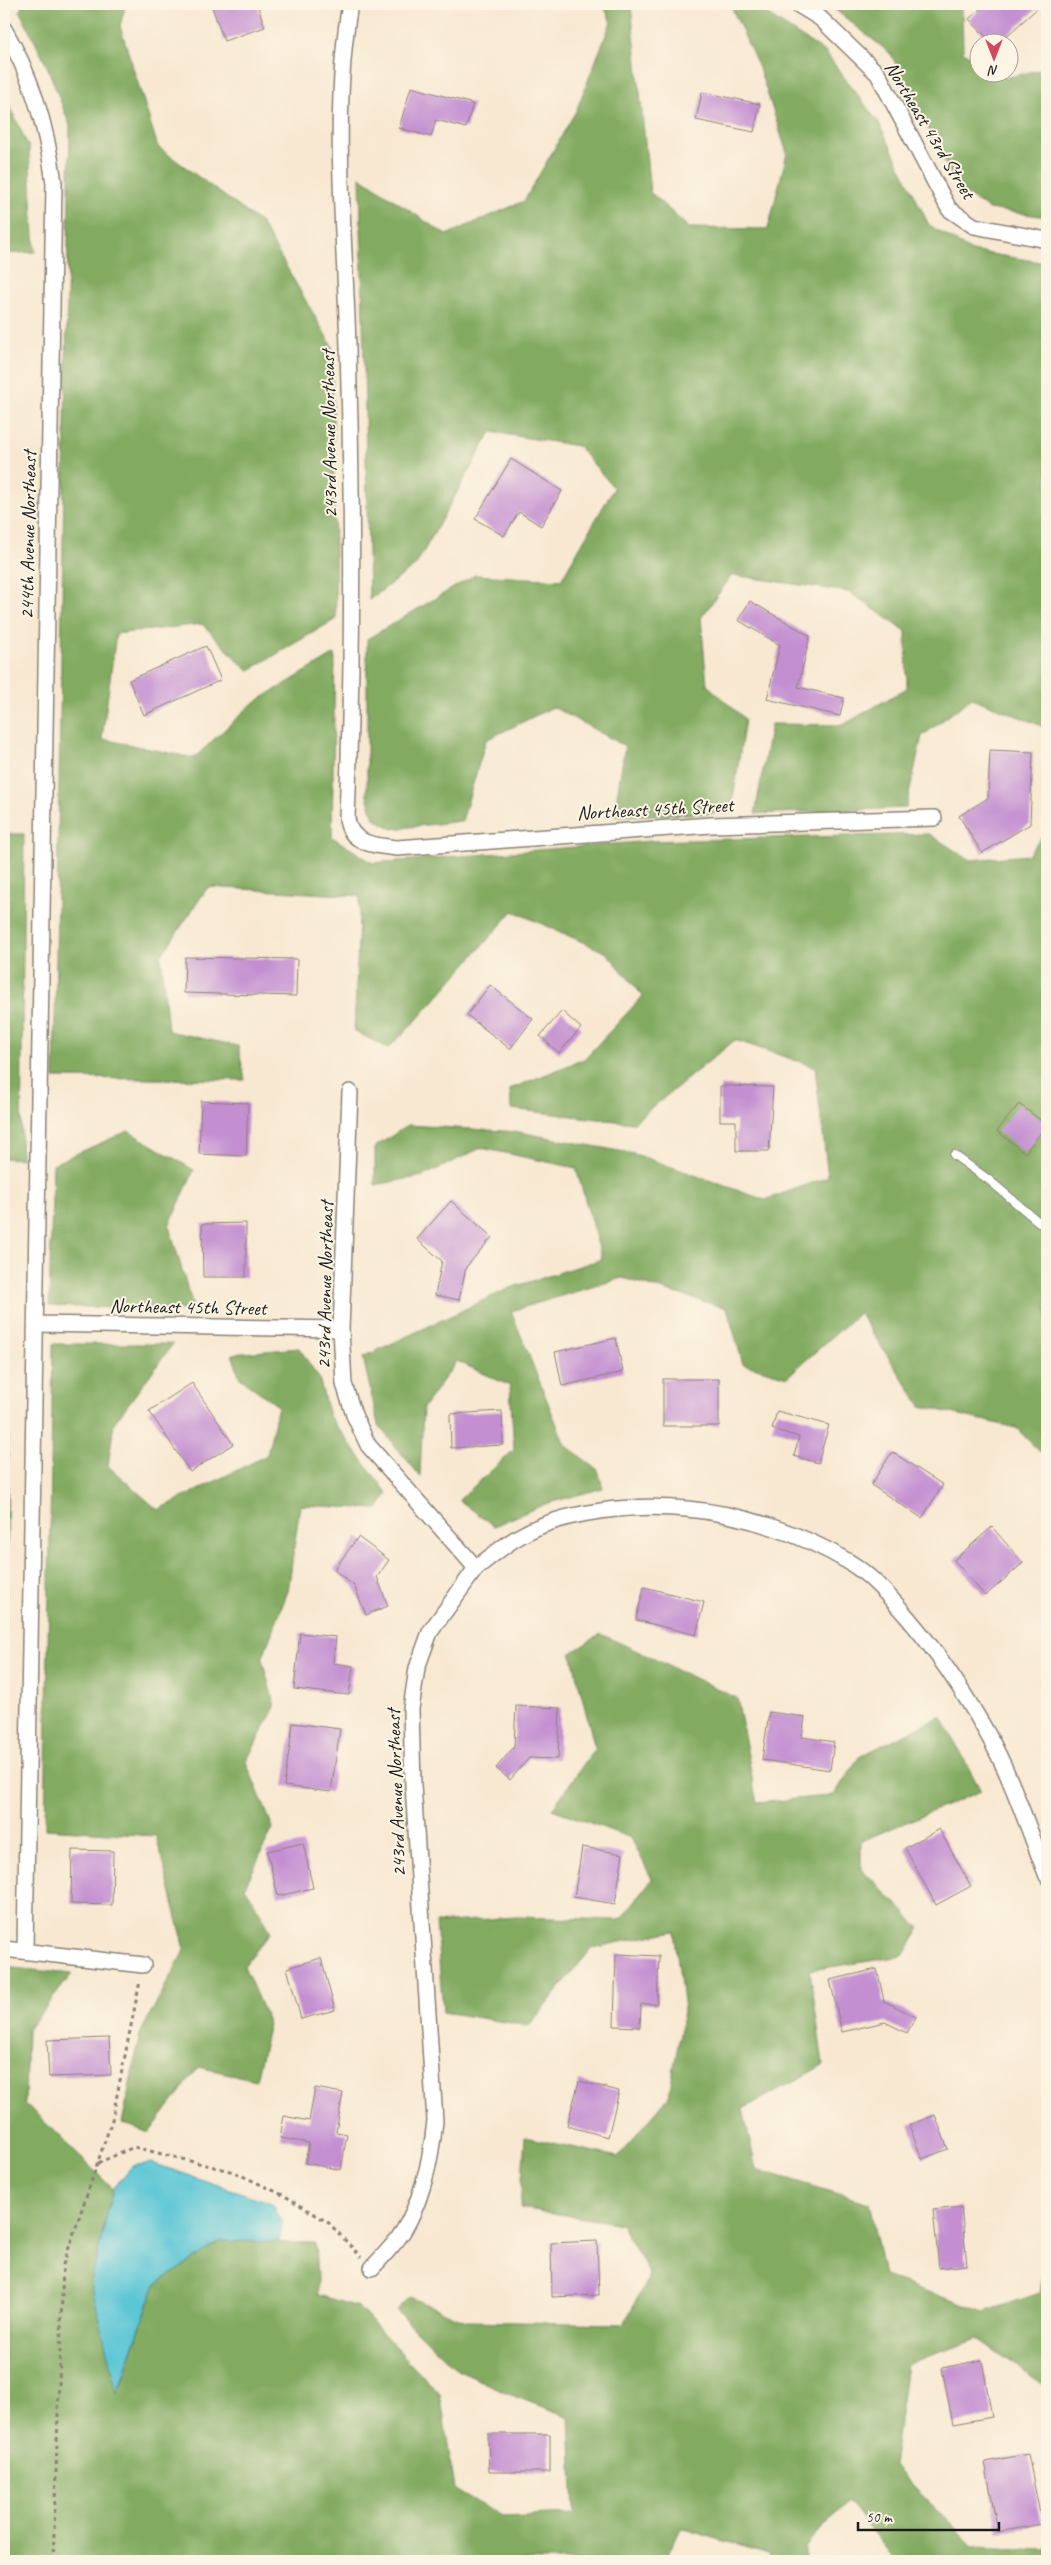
<svg xmlns="http://www.w3.org/2000/svg" width="1051" height="2565" viewBox="0 0 1051 2565" font-family="Caveat,sans-serif">
<style>
.forest{fill:#82aa60;stroke:#4f633e}
.water{fill:#5bc6d5;stroke:#3c7178}
.building{fill:#c38fd1}
.lines{fill:none;stroke-linecap:round;stroke-linejoin:round}
.lane-casing{stroke:#8a8276;stroke-width:10}
.street-casing{stroke:#8a8276;stroke-width:18}
.path{stroke:#8a8276;stroke-width:3;stroke-dasharray:4 4;stroke-linecap:butt}
.lane{stroke:#fff;stroke-width:8}
.street{stroke:#fff;stroke-width:15}
.labels{text-anchor:middle;dominant-baseline:central;stroke-width:4;stroke-linejoin:round;paint-order:stroke}
.street-label{font-size:20px;fill:#1c1c1c;stroke:#fcf5e5}
</style>
<rect width="100%" height="100%" fill="#fcf5e5"/>
<filter id="ink" filterUnits="userSpaceOnUse"><feTurbulence type="fractalNoise" baseFrequency=".02" numOctaves="2"/><feDisplacementMap in="SourceGraphic" scale="10" xChannelSelector="R" yChannelSelector="G"/><feConvolveMatrix kernelMatrix="1 2 1 2 8 2 1 2 1" color-interpolation-filters="sRGB"/></filter>
<filter id="wash" filterUnits="userSpaceOnUse"><feTurbulence type="fractalNoise" baseFrequency=".0096" numOctaves="4" result="noise"/><feDisplacementMap in="SourceGraphic" scale="20" xChannelSelector="R" yChannelSelector="G"/><feGaussianBlur stdDeviation="1.12" result="paint"/><feColorMatrix in="noise" values="0 0 0 0 0 0 0 0 0 0 0 0 0 0 0 0 0 1.4 0 .05"/><feComposite in="paint" operator="in"/></filter>
<g filter="url(#wash)">
<rect width="100%" height="100%" fill="#f8e8d1"/>
<path class="forest" d="M22 4H126L120 26 158 147 261 223 332 346 336 619 248 671 202 624 116 634 102 739 194 758 252 704 335 654 332 837 373 863 651 841 929 834 970 860 1028 855 1047 830V1459L1016 1428 921 1406 859 1313 787 1377 743 1364 727 1308 622 1278 511 1311 565 1445 598 1470 603 1488 545 1504 494 1526 459 1500 514 1450 510 1386 457 1361 423 1408 420 1476 378 1425 363 1357 510 1288 602 1259 576 1168 481 1148 423 1176 375 1185V1147L408 1125 519 1132 635 1154 765 1200 828 1177 815 1067 735 1040 633 1123 511 1109 510 1089 584 1059 643 996 607 953 513 911 414 1023 388 1048 354 1031 360 896 208 887 161 956 168 1031 238 1046 245 1080 54 1078 70 126 47 66 20 12Z
M603 4H631L650 192 689 228 768 229 787 153 759 68 730 4H751L825 52 879 123 929 225 972 251 1047 263V728L972 698 922 736 906 808 755 814 771 724 843 725 907 688 906 631 849 592 732 575 701 618 707 685 745 719 731 813 614 816 625 746 553 707 486 740 462 821 392 829 374 818 367 796V639L475 575 561 580 614 488 578 446 491 432 416 565 369 600 360 177 446 235 524 201 576 111 611 22Z
M828 4H962L963 52 978 62V72L996 73 1005 78 1047 68V217L989 209 958 189 891 54Z
M4 93 29 148 35 252 4 254Z
M4 834H24L21 1159 4 1158Z
M128 1131 194 1170 169 1226 194 1310 49 1306 53 1164Z
M53 1344H173L114 1423 108 1466 158 1510 267 1455 278 1406 240 1378 232 1354 299 1348 319 1378 329 1416 388 1494 378 1509 300 1505 288 1591 262 1659 275 1707 246 1762 273 1828 245 1887 271 1932 244 1966 269 2024 256 2080 199 2067 149 2133 122 2123 140 2034 185 1949 156 1836 45 1829Z
M4 1347 9 1348 4 1811Z
M601 1634 737 1698 757 1803 834 1795 859 1757 941 1716 981 1791 861 1841V1868L920 1928 903 1956 810 1970 823 2065 743 2109 756 2169 869 2203 884 2276 984 2312 1040 2293 1047 2239V2387L978 2339 907 2364 893 2466 973 2547 1045 2550 1047 2544V2561H896L847 2500 806 2548 805 2561H771L769 2554 680 2528 665 2561H4V1967L72 1974 27 2031 25 2103 113 2189 91 2283 118 2393 155 2285 220 2241 315 2243 318 2295 358 2307 440 2394 455 2489 502 2517 574 2514 570 2417 524 2400 457 2370 396 2310 409 2297 466 2321 624 2324 650 2274 621 2224 520 2208 525 2137 618 2157 669 2096 684 2010 674 1931 592 1948 529 2026 443 2012 436 1923 516 1917 620 1920 652 1879 631 1838 552 1809 595 1748 571 1653Z"/>
<path class="water" d="M152 2163 272 2203 282 2223 279 2242 220 2241 155 2285 117 2394 91 2282 113 2189 132 2166Z"/>
<g id="blocks">
<path class="building" d="M211 4H257L265 27 224 41Z
M986 4H1042L1000 42H991L969 19Z
M411 87 473 104 466 128 436 120 431 137 399 128Z
M702 92 760 104 754 132 696 120Z
M511 459 562 491 541 526 519 512 504 536 475 519Z
M750 601 810 636 798 687 844 698 840 716 767 699 780 645 738 620Z
M206 646 221 680 144 715 129 680Z
M990 750 1033 752 1030 824 982 853 959 816 988 798Z
M185 957 297 959 296 996 184 993Z
M490 985 533 1019 510 1049 467 1015Z
M562 1011 581 1028 559 1053 540 1036Z
M720 1086 773 1087 769 1151H736V1121H720Z
M201 1101 248 1103 246 1156 199 1154Z
M1019 1104 1047 1125 1025 1153 997 1131Z
M451 1201 492 1237 466 1267 459 1300 435 1295 442 1261 417 1239Z
M246 1223V1277H203L202 1224Z
M616 1338 623 1372 562 1386 555 1352Z
M663 1379H719V1426H663Z
M192 1383 233 1444 190 1472 149 1411Z
M502 1411 503 1445 451 1448 450 1414Z
M777 1411 829 1425 818 1463 794 1456 799 1437 772 1429Z
M892 1452 943 1485 922 1518 871 1485Z
M992 1527 1023 1563 985 1596 954 1560Z
M358 1537 389 1560 377 1577 388 1606 366 1615 354 1586 334 1570Z
M644 1587 704 1602 696 1635 636 1620Z
M300 1633 336 1637 333 1663 353 1666 349 1695 294 1689Z
M516 1706 560 1708 558 1759 529 1758 510 1780 496 1768 514 1747Z
M769 1712 805 1717 802 1737 834 1742 830 1770 762 1760Z
M293 1723 340 1729 331 1792 284 1786Z
M939 1829 971 1886 936 1905 905 1848Z
M303 1843 313 1888 278 1896 267 1851Z
M582 1847 623 1854 615 1904 574 1897Z
M72 1850 113 1851 112 1905 71 1904Z
M616 1954 659 1956 657 2004H641L640 2027 614 2026Z
M321 1958 335 2010 301 2019 287 1968Z
M877 1969 884 2001 916 2017 907 2033 885 2022 842 2032 830 1980Z
M109 2038 111 2075 49 2077 47 2040Z
M579 2081 619 2091 608 2137 567 2126Z
M315 2088 343 2093 336 2132 347 2134 341 2170 305 2163 309 2143 280 2138 284 2116 309 2121Z
M935 2115 948 2149 922 2159 909 2125Z
M961 2207 967 2265 939 2268 933 2210Z
M597 2241 599 2295 552 2297 551 2243Z
M982 2360 992 2417 953 2424 942 2368Z
M488 2434H550V2472H489Z
M1028 2454 1042 2524 998 2532 985 2462Z"/>
</g>
</g>
<g filter="url(#ink)">
<use href="#blocks" fill-opacity="0" stroke="#8a8276" stroke-width="1"/>
<g class="lines">
<defs>
<path id="lane" d="M954 1155 989 1180 1047 1229"/>
<path id="street" d="M350 4C331 114 345 235 348 347 353 504 353 661 347 818 349 844 376 846 397 848L711 825 934 818
M797 4 820 18 878 74 949 209 974 226 1047 240
M4 29C32 76 47 128 54 183L25 1951
M350 1092 341 1329 344 1384 354 1415 368 1445 476 1568 430 1632 417 1668 411 1709 413 1785 435 2121C431 2159 423 2200 402 2233 394 2245 382 2257 372 2268
M35 1324 341 1329
M476 1568C490 1557 504 1545 520 1536 564 1510 637 1504 687 1509 742 1514 801 1533 849 1562 871 1575 891 1598 908 1618 938 1653 964 1692 987 1733 1011 1775 1029 1831 1047 1876
M4 1949 143 1965"/>
</defs>
<use href="#lane" class="lane-casing"/>
<use href="#street" class="street-casing"/>
<path class="path" d="M98 2163 134 2147 234 2172 285 2196 329 2223 361 2257
M53 2561 63 2265 112 2120 140 1981"/>
<use href="#lane" class="lane"/>
<use href="#street" class="street"/>
</g>
</g>
<g class="labels">
<g class="street-label">
<text transform="translate(930 130) rotate(59)">Northeast 43rd Street</text>
<text transform="translate(329 434) rotate(-91)">243rd Avenue Northeast</text>
<text transform="translate(28 535) rotate(-89)">244th Avenue Northeast</text>
<text transform="translate(655 809) rotate(-3)">Northeast 45th Street</text>
<text transform="translate(325 1285) rotate(-89)">243rd Avenue Northeast</text>
<text transform="translate(188 1307) rotate(1)">Northeast 45th Street</text>
<text transform="translate(396 1793) rotate(-92)">243rd Avenue Northeast</text>
</g>
</g>
<rect width="1051" height="2565" fill="none" stroke="#fcf5e5" stroke-width="20"/>
<g transform="translate(994 58) rotate(180)"><circle r="24" fill="#fcf5e5" stroke="#a29e95"/>
<path d="M0-4L9 19L0 12L-9 19Z" fill="#d1495b"/>
<text y="-8" font-size="14" font-weight="bold" text-anchor="middle" fill="#1c1c1c">N</text>
</g>
<path d="M858 2522v8h141v-8" fill="none" stroke="#1c1c1c" stroke-width="2.5"/>
<text x="866" y="2522" font-size="15" fill="#1c1c1c" stroke="#fcf5e5" stroke-width="4" paint-order="stroke">50 m</text>
</svg>
